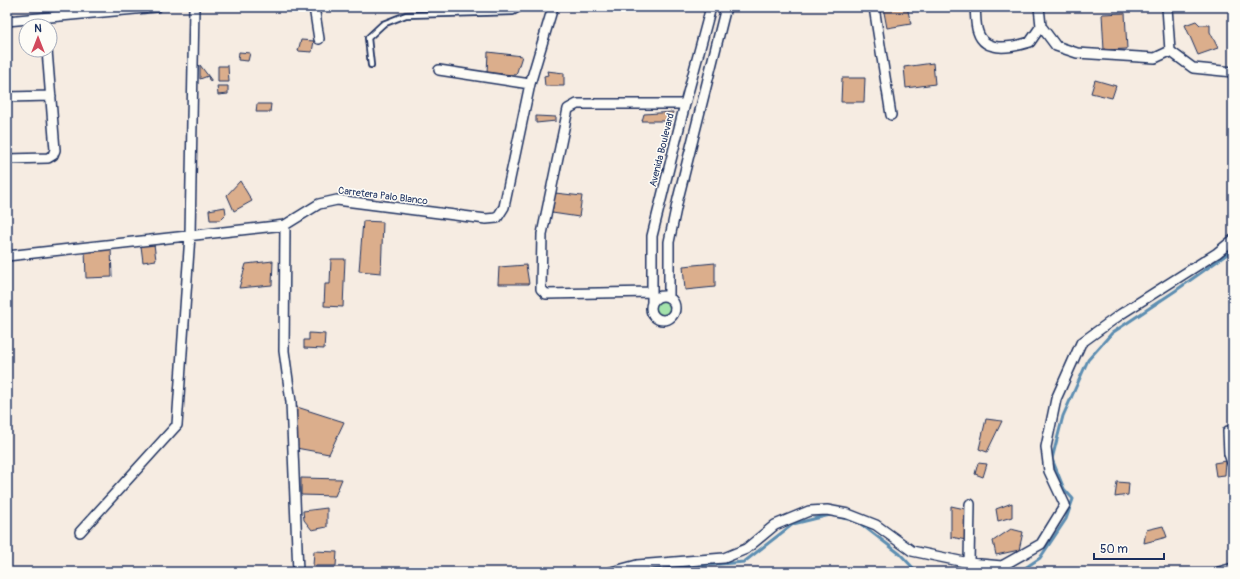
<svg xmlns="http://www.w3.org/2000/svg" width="1240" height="579" viewBox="0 0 1240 579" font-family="Pangolin,sans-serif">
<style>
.green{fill:#a4e3ab;stroke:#608984}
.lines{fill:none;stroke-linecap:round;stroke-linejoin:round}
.stream{stroke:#5c8db1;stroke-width:3}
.building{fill:#dbae8c;stroke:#1b2f5e}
.lane-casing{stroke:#1b2f5e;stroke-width:8}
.street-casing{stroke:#1b2f5e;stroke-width:12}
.lane{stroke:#fdfcf7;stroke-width:4.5}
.street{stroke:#fdfcf7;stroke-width:9}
.labels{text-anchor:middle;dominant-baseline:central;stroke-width:3;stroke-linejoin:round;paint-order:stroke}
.street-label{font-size:10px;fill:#1b2f5e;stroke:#fdfcf7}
</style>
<rect width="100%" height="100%" fill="#f6ece2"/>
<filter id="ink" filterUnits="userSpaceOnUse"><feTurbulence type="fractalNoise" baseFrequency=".025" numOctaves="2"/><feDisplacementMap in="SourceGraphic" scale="8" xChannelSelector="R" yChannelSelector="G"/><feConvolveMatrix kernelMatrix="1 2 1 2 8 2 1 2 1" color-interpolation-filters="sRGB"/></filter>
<g filter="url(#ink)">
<path class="green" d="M652 308a10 10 0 1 1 20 0a10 10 0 1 1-20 0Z"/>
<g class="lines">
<path class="stream" d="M857 521 900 554 916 571 920 572
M626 572 744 562 793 524 830 515 852 520
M1019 572 1040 558 1066 519 1073 499 1064 489 1052 459 1063 416 1088 360 1112 333 1175 291 1233 250"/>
</g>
<path class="building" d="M883 7H893L894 9 907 7 911 24 887 28Z
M1125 13 1127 49 1104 50 1102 14Z
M1196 21 1200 25H1210V32L1218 48 1198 55 1185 25Z
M301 40 314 41 312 52 298 51Z
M239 52 250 53 248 61 238 60Z
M488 52 522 56 516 75 487 73Z
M933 63 935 84 906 88 904 67Z
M200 65 212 81 209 80 208 76 200 79Z
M218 66H228L229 82H218Z
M547 71 564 73V86H545L544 76 548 75Z
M842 78H865L864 102H841Z
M1095 80 1116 86 1112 98 1091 93Z
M217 86H228V94L218 95Z
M257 104H271L270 112H256Z
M673 112 672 121H642L644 114Z
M536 116 556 117V121L536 123Z
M240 181 252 201 234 211 227 195Z
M555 193 582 196 579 217 552 213Z
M225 207 226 214 220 220H210L209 210Z
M363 221 383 222 381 273 359 271Z
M154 244 156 260 143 262 141 246Z
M111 248 112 277 86 278 85 249Z
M331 259H345L343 307 324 306 325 284H330Z
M273 261 272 285 239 288 246 264Z
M715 263V287L685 290 683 266Z
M526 265 529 284H498L499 267Z
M309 333 325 334 324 349 304 348V340H309Z
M297 407 344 422 329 454 296 448 295 432Z
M986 419 1002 421 987 452 979 449Z
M1226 461 1225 475 1216 476 1214 463Z
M978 463 987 464 983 477 975 474Z
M301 478 342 479 335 496 301 495Z
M1117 482 1129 483 1128 495 1115 497Z
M1012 503V517L998 521 996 509Z
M951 506 965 509 966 540 951 537Z
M327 508V527L312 530 304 520 303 511Z
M1163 526 1167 537 1144 543 1146 530Z
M1011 529 1023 532 1019 550 996 555 993 541Z
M314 551 337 552 336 566H313Z"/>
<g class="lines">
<defs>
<path id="lane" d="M371 65 368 38 383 24 406 15 513 12 522 7"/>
<path id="street" d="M314 7 319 39
M874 7 891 115
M975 7C976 15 975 24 978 32 985 54 1014 47 1030 42L1041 26
M1039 7 1041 26 1056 46 1077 53 1155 58 1170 51
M1167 7 1170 51 1193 68 1233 72
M7 21 157 7
M439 70 530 84
M7 97 51 96
M7 159 48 158 53 155 55 150 47 50
M285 225 284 351 291 402 298 572
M7 256 285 225 319 204 337 200 486 219 497 218 504 207 530 84 553 7
M652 292 546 294 541 289 542 234 568 109 577 104H685
M651 308a12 12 0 1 1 24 0a12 12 0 1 1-24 0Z
M669 298V242L678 199 726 7
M652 302V236L685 104 711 7
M1228 431 1229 454 1233 465
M80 532 177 425 190 235 194 7
M969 563 970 504
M611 572 637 565 724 558 746 549 775 525 809 511 827 510 848 514 876 525 912 551 969 563 1002 566 1041 544 1065 505 1049 471 1046 447 1056 399 1081 343 1121 314 1217 253 1233 240
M1219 572 1233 568"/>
</defs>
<use href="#lane" class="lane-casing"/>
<use href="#street" class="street-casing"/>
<use href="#lane" class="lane"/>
<use href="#street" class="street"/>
</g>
</g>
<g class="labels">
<g class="street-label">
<text transform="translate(662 150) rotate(-76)">Avenida Boulevard</text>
<text transform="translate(383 196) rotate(7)">Carretera Palo Blanco</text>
</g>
</g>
<rect width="1240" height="579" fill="none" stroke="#fdfcf7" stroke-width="24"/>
<rect x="12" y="12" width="1216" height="555" fill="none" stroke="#1b2f5e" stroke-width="1.5" filter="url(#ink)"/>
<g transform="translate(38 38)"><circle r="19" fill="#fdfcf7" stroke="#a3aaba"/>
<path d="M0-3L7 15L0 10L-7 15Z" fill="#d1495b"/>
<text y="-6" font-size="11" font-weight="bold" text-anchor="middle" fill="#1b2f5e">N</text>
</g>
<path d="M1094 553v6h70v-6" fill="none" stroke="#1b2f5e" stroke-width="2"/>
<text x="1100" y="553" font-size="12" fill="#1b2f5e" stroke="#fdfcf7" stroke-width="3" paint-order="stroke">50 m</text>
</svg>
